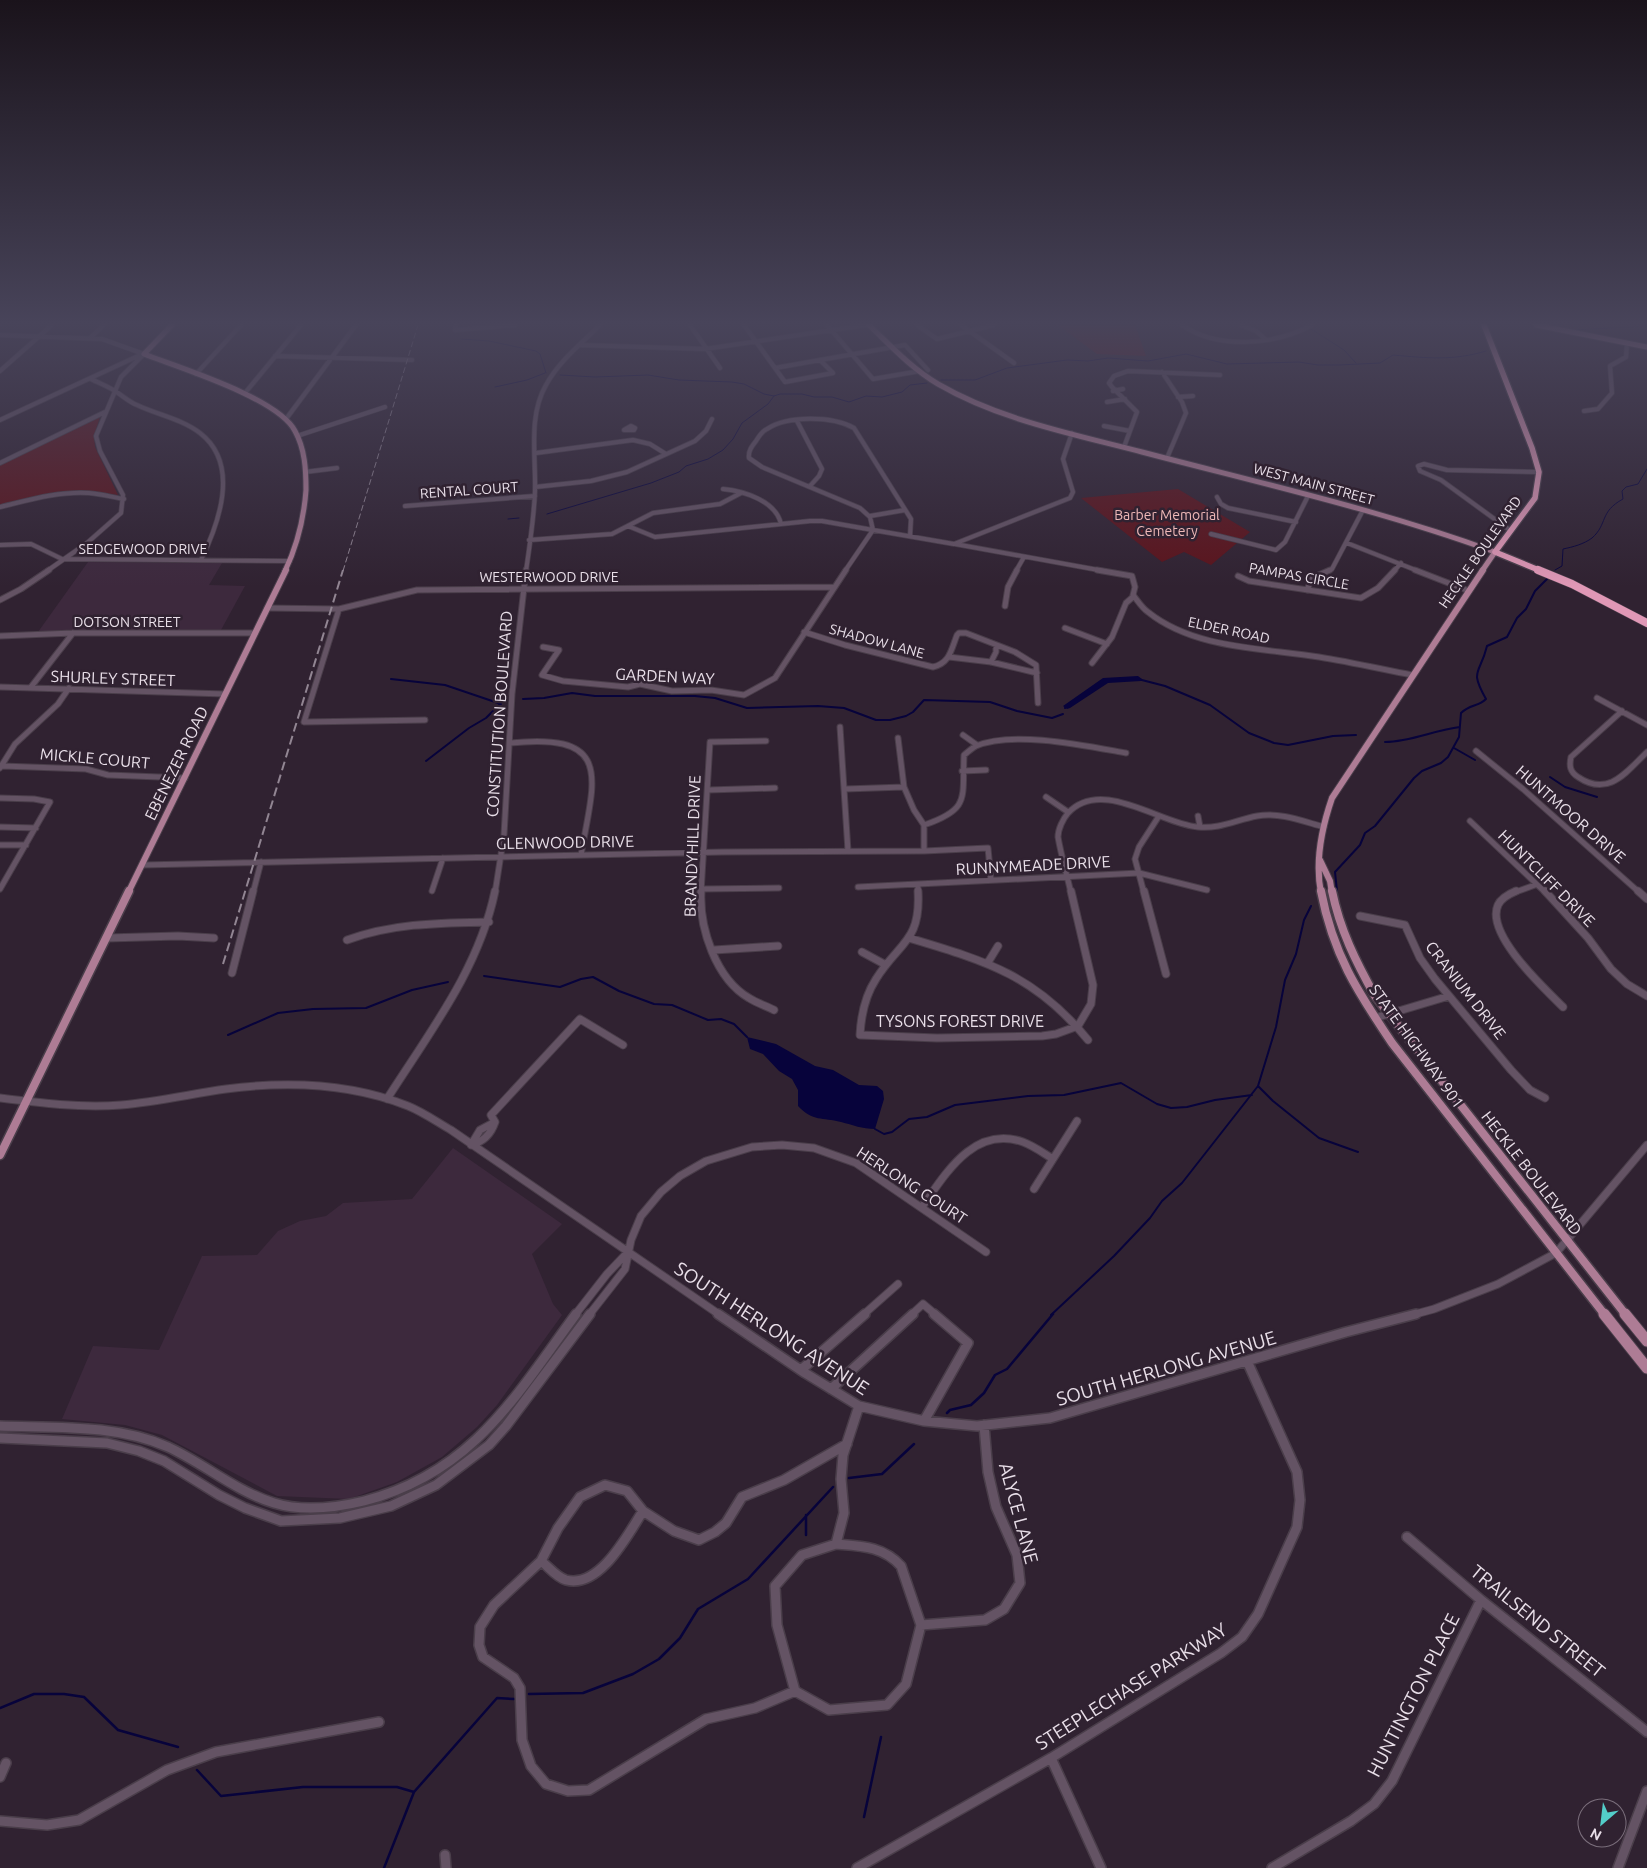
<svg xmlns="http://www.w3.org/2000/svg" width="1647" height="1868" viewBox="0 0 1647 1868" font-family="Ubuntu,sans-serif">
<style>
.built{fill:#3d293d}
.green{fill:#5b131b}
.water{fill:#07033b}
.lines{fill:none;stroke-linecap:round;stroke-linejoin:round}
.stream-far2{stroke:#07033b;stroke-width:1}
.stream-far1{stroke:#07033b;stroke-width:2}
.stream{stroke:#07033b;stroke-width:2.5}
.river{fill:#07033b;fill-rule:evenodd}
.minor-far3-casing{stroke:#4a3e4a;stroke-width:5.5}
.minor-far2-casing{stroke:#4a3e4a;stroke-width:7}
.minor-far1-casing{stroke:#4a3e4a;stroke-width:9}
.minor-casing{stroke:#4a3e4a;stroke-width:12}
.major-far3-casing{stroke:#4a3e4a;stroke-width:7}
.major-far2-casing{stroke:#4a3e4a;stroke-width:8}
.major-far1-casing{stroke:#4a3e4a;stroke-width:11}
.major-casing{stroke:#4a3e4a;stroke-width:13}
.highway-far1-casing{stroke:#4a3e4a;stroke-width:8}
.highway-casing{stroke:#4a3e4a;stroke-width:9}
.minor-far3{stroke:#645364;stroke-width:4}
.minor-far2{stroke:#645364;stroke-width:5}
.minor-far1{stroke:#645364;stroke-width:7}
.minor{stroke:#645364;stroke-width:9}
.major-far3{stroke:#ae7c95;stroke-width:5}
.major-far2{stroke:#ae7c95;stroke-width:6}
.major-far1{stroke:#ae7c95;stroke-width:8}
.major{stroke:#ae7c95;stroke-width:11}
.highway-far1{stroke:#e098b6;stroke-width:5.5}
.highway{stroke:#e098b6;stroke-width:8}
.rail-far1{stroke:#928693;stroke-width:1;stroke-dasharray:6 3;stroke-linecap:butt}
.rail{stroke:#928693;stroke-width:2;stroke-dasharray:9 4.5;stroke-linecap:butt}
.labels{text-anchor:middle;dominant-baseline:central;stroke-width:5;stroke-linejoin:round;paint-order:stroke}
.far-street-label{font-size:14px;fill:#e9dfe9;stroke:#302231}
.far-park-label{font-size:14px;fill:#eeb8b7;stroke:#302231}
.street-label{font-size:16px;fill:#e9dfe9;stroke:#302231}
.near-street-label{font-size:19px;fill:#e9dfe9;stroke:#302231}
</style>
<rect width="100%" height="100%" fill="#302231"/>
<path class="built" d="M88 562 222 563 209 585 245 586 221 630 38 632Z
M453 1148 562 1224 532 1254 553 1304 562 1315 497 1405 477 1427 442 1457 397 1482 349 1499 277 1496 162 1435 125 1425 62 1419 93 1346 159 1350 202 1256 257 1255 278 1231 300 1221 326 1216 343 1203 412 1199Z"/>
<path class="green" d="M1058 325H1135L1146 356 1097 354Z
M100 417 94 436 95 447 118 495 80 492 0 505V465Z
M1178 489 1250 532 1211 565 1184 552 1162 562 1081 498Z"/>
<path class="water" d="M747 1037 776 1044 815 1066 833 1070 859 1085 877 1086 883 1091 884 1099 875 1129C862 1129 853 1125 841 1122 822 1117 813 1122 798 1106V1090L792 1079 779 1071 763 1054 750 1049Z"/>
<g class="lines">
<path class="stream-far2" d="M1311 329 1344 350 1356 363
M1573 330 1647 326
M461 339 489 341 536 351 540 354 546 373
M560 375 595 377 648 375 679 380 732 382 744 384 764 394 774 396 780 394H802L814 397H832L849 402 866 396 882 397 902 392 910 385 927 383
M941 380H975L1007 368 1067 360 1088 361 1108 358 1148 361 1186 354 1227 364 1299 362 1318 365H1339L1380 363 1393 355C1427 358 1453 361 1486 351
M495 387 527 380 545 373
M547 514 651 483 679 472 686 466 708 459 723 450 733 439 742 423 768 404 774 396
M508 519 519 518
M1555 570 1562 566 1563 549C1573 547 1584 544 1592 538 1608 524 1599 512 1623 499L1622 491 1626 487 1638 484 1647 469"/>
<path class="stream-far1" d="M391 679 445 685 501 704
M1138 679 1165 686 1210 705 1249 733 1274 743 1288 745 1333 736 1356 735
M523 699 544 698 572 693 595 696H695L715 698 747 708 818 706 844 708 876 720H890L906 716 913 712 924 700 990 702 1017 711 1052 718 1063 714
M1065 708 1067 706
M1385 742C1411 742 1434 730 1460 727
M1454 748 1475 760
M426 761 469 728 486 718 499 705
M1550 777 1565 787 1597 797
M1337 891 1335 872 1360 845 1365 833 1375 826 1414 778 1422 771 1441 763 1448 757 1459 737 1461 713C1470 704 1478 707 1486 699 1469 669 1480 675 1487 646L1507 637 1517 618 1526 609 1535 591 1547 579
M484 976 560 987 581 979 593 977 619 991 654 1004 672 1005 708 1020 721 1019 734 1024 747 1037
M228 1035 278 1013 313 1009 366 1008 412 990 448 982
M1258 1086 1273 1101 1319 1138 1358 1152
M875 1129 884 1134 892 1132 909 1119 927 1117 955 1105 1028 1096 1064 1095 1121 1083 1157 1104 1171 1108 1187 1107 1215 1100 1252 1095
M1051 1315 1114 1256 1150 1218 1162 1201 1182 1183 1258 1086 1276 1027 1285 980 1296 954 1304 920 1311 906"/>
<path class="stream" d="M947 1413 950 1410 971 1405 984 1393 995 1375 1007 1369 1053 1314
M849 1478 882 1474 914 1444
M806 1515V1535
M529 1694 583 1693 633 1674 659 1659 680 1638 698 1609 748 1579 833 1487
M0 1708 34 1694H64L84 1697 118 1730 178 1747
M197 1770 221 1796 303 1787H397L414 1792 497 1698 514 1699
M864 1817 881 1737
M384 1868 414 1792"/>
<path class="river" d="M1138 676 1142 679 1141 681 1108 683 1070 708 1067 709 1063 706 1103 678Z"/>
<defs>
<path id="minor-far3" d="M456 325 455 330 515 325
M690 325 720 368
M744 325 785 382 833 373 820 360
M827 325 873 379 920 371
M917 325 937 339 994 325
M961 325 1014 363
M1182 325C1218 350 1275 345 1312 325
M1241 325 1256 331 1265 339
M0 335 102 339 144 354
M90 338 104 325
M580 345 705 349 866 325
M275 356 412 360
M775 368 905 345 928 370
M0 371 52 325
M1162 372 1182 402 1186 413 1167 458
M196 374 241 325
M91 379C99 383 107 386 115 391 123 396 129 402 137 405 158 415 182 419 200 433 240 464 219 523 201 560
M1113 391 1123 389
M245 393 301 325
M1178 397 1193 396
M1107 402 1125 399
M1584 411 1598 409 1612 393 1610 366 1626 357 1627 343
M286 419 356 325
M0 420 138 356
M797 421 822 469 819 476 810 486
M631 426 635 428 634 430H624Z
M1104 426 1130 431
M297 436 385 407
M1124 447 1137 412 1112 387 1109 383 1114 376 1128 371 1220 375
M536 453 633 440 650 444 666 454
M0 463 105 412
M305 472 337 468
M535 487 591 481 627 472 695 441 706 431 712 419
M723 489C744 491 776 501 781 524
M1217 497 1221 504 1228 508 1296 522
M405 506 535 496
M0 507C29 500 59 491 89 493 101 494 112 497 124 499
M870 516 905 510
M628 526 655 537 810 521H822L873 530 870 517 860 508 762 467 749 458C748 451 752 446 756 441 759 436 762 431 767 429 788 415 833 416 854 428L911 519 910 536
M1511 531 1441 480 1420 471 1418 466 1424 464 1447 470 1539 472
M1211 534 1276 550 1285 542 1308 496
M529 540 612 534 653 513 720 504 741 493
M1347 543 1418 571
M955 544 1104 571
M0 545 31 544 62 559 290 561
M47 571 87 543 121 513 123 495 100 451 96 436 121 377 144 354
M526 571C530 544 534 517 535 491 536 456 528 416 546 385 559 361 581 344 600 325
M845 571 873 530 954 544 1070 498 1073 492 1063 459 1072 433
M1016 571 1024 557
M1328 571 1332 569 1363 510
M1394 571 1401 563"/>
<path id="minor-far2" d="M1097 570 1132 576 1135 587 1133 595C1138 601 1142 608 1148 612 1194 649 1263 648 1319 657 1350 662 1381 669 1412 675
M1415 570 1469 591
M1238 576 1249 581 1361 598 1378 588 1395 570
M1307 590 1312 578 1330 570
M0 600 21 589 49 570
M1005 606 1008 587 1017 570
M267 608 339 609 417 590 834 587
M339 609 304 722 425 720
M1065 628 1107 644
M804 632 845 645 933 667C950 663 951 650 957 635L959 633H966L1015 652 1036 665 1038 703
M0 636 73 633H255
M543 647 559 650 542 675 563 681 628 687 640 684 672 691 711 690 744 695 775 678 846 570
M949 657 991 662 1037 673
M991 662 996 652V645
M1092 663 1112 637 1126 603 1134 596
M0 687 225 694
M31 687 73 633
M1597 698 1647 725
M1622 711 1571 757C1569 766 1570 772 1578 777 1609 798 1627 771 1647 752
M840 727 848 851
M963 735 977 745
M898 738 904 787 914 810 924 825V851
M510 743C615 732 594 779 581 855
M1476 751 1523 789 1640 893
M2 766 86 769 108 775 185 778
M0 768 15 744 58 704 69 688
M962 771 986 770
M845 789 904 787
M708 790 775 788
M1046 797 1068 812
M0 798 34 799 50 802 0 889
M1198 816 1200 827
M1470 821 1546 893
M924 825C971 809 962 798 964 755 968 752 972 748 976 746 1013 730 1087 746 1126 753
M0 827 36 828
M0 845H26
M142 865 723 852 924 851 988 848 991 880
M918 884V893
M858 887 1139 873 1207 890
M701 889 779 888
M432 891 443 858
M253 893 261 862
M495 893 504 835 512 694 526 570
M701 893 710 742 766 741
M1071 893C1067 875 1061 855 1058 837 1058 829 1063 819 1068 813 1102 777 1160 824 1198 827 1220 829 1236 820 1257 816 1280 812 1302 821 1324 827
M1144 893 1135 859 1139 847 1159 816
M1513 893 1535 885"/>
<path id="minor-far1" d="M701 891C699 928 716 979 749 998 757 1003 766 1006 774 1010
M918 891C921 942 899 942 876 979 865 996 861 1015 860 1035L937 1038 1042 1036 1056 1034 1078 1026 1091 1004 1093 985 1071 891
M1144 891 1166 974
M1516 891C1509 894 1501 898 1498 905 1485 934 1544 988 1563 1007
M1545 891 1588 938 1611 969 1627 984 1647 996
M1638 891 1647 899
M1360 916 1405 925 1420 958 1435 979 1511 1070 1530 1090 1545 1098
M107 938 178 936 214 938
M909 938C986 961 1035 975 1088 1040
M347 940C393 923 440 923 489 922
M714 950 778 946
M862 952 886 965
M987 964 998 946
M232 973 253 891
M1375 1018 1449 996
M0 1098C40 1103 80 1108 121 1105 156 1102 191 1094 226 1089 287 1081 350 1083 408 1106 423 1112 437 1122 451 1130L720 1315
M387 1099C429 1033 479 969 495 891
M471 1145C483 1142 491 1134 495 1122L491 1115 580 1019 623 1045
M471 1145 480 1130 495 1122
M1034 1189 1077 1121
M922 1207C946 1173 974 1125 1023 1142 1034 1146 1043 1153 1053 1159
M575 1315 607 1274 628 1252
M589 1315 625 1269 631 1240 641 1216 661 1192 680 1176 706 1161 752 1147 782 1145 814 1148 856 1163 986 1252
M863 1315 898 1284
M911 1315 923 1304 936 1315
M1412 1315 1434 1309 1498 1284 1556 1253 1647 1145"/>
<path id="minor" d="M718 1314 805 1373 859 1406 924 1421 977 1426 1050 1418 1346 1332 1416 1314
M801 1370 865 1314
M831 1389 913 1314
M924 1421 968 1343 934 1314
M0 1426C55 1428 116 1424 168 1447 205 1464 235 1491 274 1503 303 1512 335 1508 364 1501 472 1473 515 1397 576 1314
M0 1438 107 1443 139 1451 164 1461 219 1495 245 1508 281 1521 340 1518 391 1506 436 1485 489 1445 506 1426 590 1314
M1407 1537 1481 1600 1647 1732
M836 1544C861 1546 883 1546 901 1566L921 1625 906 1684 887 1705 829 1710 795 1691 777 1625 775 1586 802 1555Z
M836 1544 844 1513 841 1479 843 1455 859 1406
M541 1561C549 1567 556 1577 566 1580 600 1589 628 1534 643 1511
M921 1625 985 1620 1004 1609 1020 1583 1017 1555 996 1507 988 1472 984 1425
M795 1691 755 1708 706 1719 589 1790 568 1791 546 1784 531 1766 522 1740 520 1688 514 1678 483 1657 479 1645 480 1627 494 1605 541 1561 558 1528 580 1497 605 1485 627 1491 643 1511 674 1531 699 1540 715 1532 726 1523 742 1497 784 1480 847 1444
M1051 1758 1101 1868
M0 1777 6 1763
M0 1821 47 1825 79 1820 167 1770 216 1752 379 1722
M445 1855 446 1868
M857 1868 1051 1758 1221 1653 1242 1637 1258 1614 1297 1527 1300 1500 1297 1472 1247 1361
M1272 1868 1351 1821 1374 1804 1392 1781 1481 1600
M1618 1868 1647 1791"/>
<path id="major-far3" d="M172 325 144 354C180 368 278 398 295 431 305 449 306 470 306 490 304 517 297 546 285 571
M869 325C891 346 911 368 938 384 1000 420 1073 434 1142 452 1260 483 1380 510 1495 552L1482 571
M1536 325 1647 347"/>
<path id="major-far2" d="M1320 860 1330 881 1332 893
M128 893 286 570
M1321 893C1315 863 1322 827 1332 798L1483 570"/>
<path id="major-far1" d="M1321 891C1333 954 1357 991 1392 1043L1605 1315
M1332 891C1340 930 1356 962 1375 996L1626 1315
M0 1155 129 891"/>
<path id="major" d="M1604 1314 1647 1368
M1625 1314 1647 1341"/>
<path id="highway-far1" d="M1484 325 1532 448 1539 472 1535 498 1495 552 1541 571"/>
<path id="highway" d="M1538 570 1572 584 1647 623"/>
</defs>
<use href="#minor-far3" class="minor-far3-casing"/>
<use href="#minor-far2" class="minor-far2-casing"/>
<use href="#minor-far1" class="minor-far1-casing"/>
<use href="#minor" class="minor-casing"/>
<use href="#major-far3" class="major-far3-casing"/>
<use href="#major-far2" class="major-far2-casing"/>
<use href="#major-far1" class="major-far1-casing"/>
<use href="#major" class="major-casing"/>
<use href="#highway-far1" class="highway-far1-casing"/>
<use href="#highway" class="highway-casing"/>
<use href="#minor-far3" class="minor-far3"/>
<use href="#minor-far2" class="minor-far2"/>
<use href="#minor-far1" class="minor-far1"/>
<use href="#minor" class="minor"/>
<use href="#major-far3" class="major-far3"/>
<use href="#major-far2" class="major-far2"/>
<use href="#major-far1" class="major-far1"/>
<use href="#major" class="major"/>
<use href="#highway-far1" class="highway-far1"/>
<use href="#highway" class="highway"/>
<path class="rail-far1" d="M343 571 418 325"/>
<path class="rail" d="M223 964 343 570"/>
</g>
<linearGradient id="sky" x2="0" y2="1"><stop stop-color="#1a131b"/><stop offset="0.55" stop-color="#48445a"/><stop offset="1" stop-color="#48445a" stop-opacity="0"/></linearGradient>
<rect width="1647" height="587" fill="url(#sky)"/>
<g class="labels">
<g class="far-street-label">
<text transform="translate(1314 484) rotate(15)">WEST MAIN STREET</text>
<text transform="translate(469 490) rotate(-4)">RENTAL COURT</text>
<text x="143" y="549">SEDGEWOOD DRIVE</text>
<text transform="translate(1480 552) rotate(-55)">HECKLE BOULEVARD</text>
<text transform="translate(1299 576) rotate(10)">PAMPAS CIRCLE</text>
<text x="549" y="577">WESTERWOOD DRIVE</text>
<text x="127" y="622">DOTSON STREET</text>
<text transform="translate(1229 630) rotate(12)">ELDER ROAD</text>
<text transform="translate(877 641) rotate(15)">SHADOW LANE</text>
</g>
<g class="far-park-label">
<text x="1167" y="515">Barber Memorial<tspan x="1167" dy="16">Cemetery</tspan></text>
</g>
<g class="street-label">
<text transform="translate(665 676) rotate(3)">GARDEN WAY</text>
<text transform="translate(113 678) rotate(2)">SHURLEY STREET</text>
<text transform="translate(499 714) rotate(-86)">CONSTITUTION BOULEVARD</text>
<text transform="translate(95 758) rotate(5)">MICKLE COURT</text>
<text transform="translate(176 763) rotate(-64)">EBENEZER ROAD</text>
<text transform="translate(1571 814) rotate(41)">HUNTMOOR DRIVE</text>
<text transform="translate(565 842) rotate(-1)">GLENWOOD DRIVE</text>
<text transform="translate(692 846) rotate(-88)">BRANDYHILL DRIVE</text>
<text transform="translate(1033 865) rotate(-3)">RUNNYMEADE DRIVE</text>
<text transform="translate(1547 878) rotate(45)">HUNTCLIFF DRIVE</text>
<text transform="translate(1466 990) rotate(52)">CRANIUM DRIVE</text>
<text x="960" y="1021">TYSONS FOREST DRIVE</text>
<text transform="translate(1417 1046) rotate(54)">STATE HIGHWAY 901</text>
<text transform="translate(1532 1173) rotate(52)">HECKLE BOULEVARD</text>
<text transform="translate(912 1185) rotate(33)">HERLONG COURT</text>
</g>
<g class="near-street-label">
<text transform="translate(772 1328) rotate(33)">SOUTH HERLONG AVENUE</text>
<text transform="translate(1166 1368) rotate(-16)">SOUTH HERLONG AVENUE</text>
<text transform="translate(1019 1513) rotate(75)">ALYCE LANE</text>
<text transform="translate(1538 1621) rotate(39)">TRAILSEND STREET</text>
<text transform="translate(1131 1686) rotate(-32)">STEEPLECHASE PARKWAY</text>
<text transform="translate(1413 1695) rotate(-63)">HUNTINGTON PLACE</text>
</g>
</g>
<g transform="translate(1602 1823) rotate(208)"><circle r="24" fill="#302231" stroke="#7a6e7b"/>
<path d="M0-4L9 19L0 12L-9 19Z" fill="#53cdc9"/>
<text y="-8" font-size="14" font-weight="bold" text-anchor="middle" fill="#e9dfe9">N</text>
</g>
</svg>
